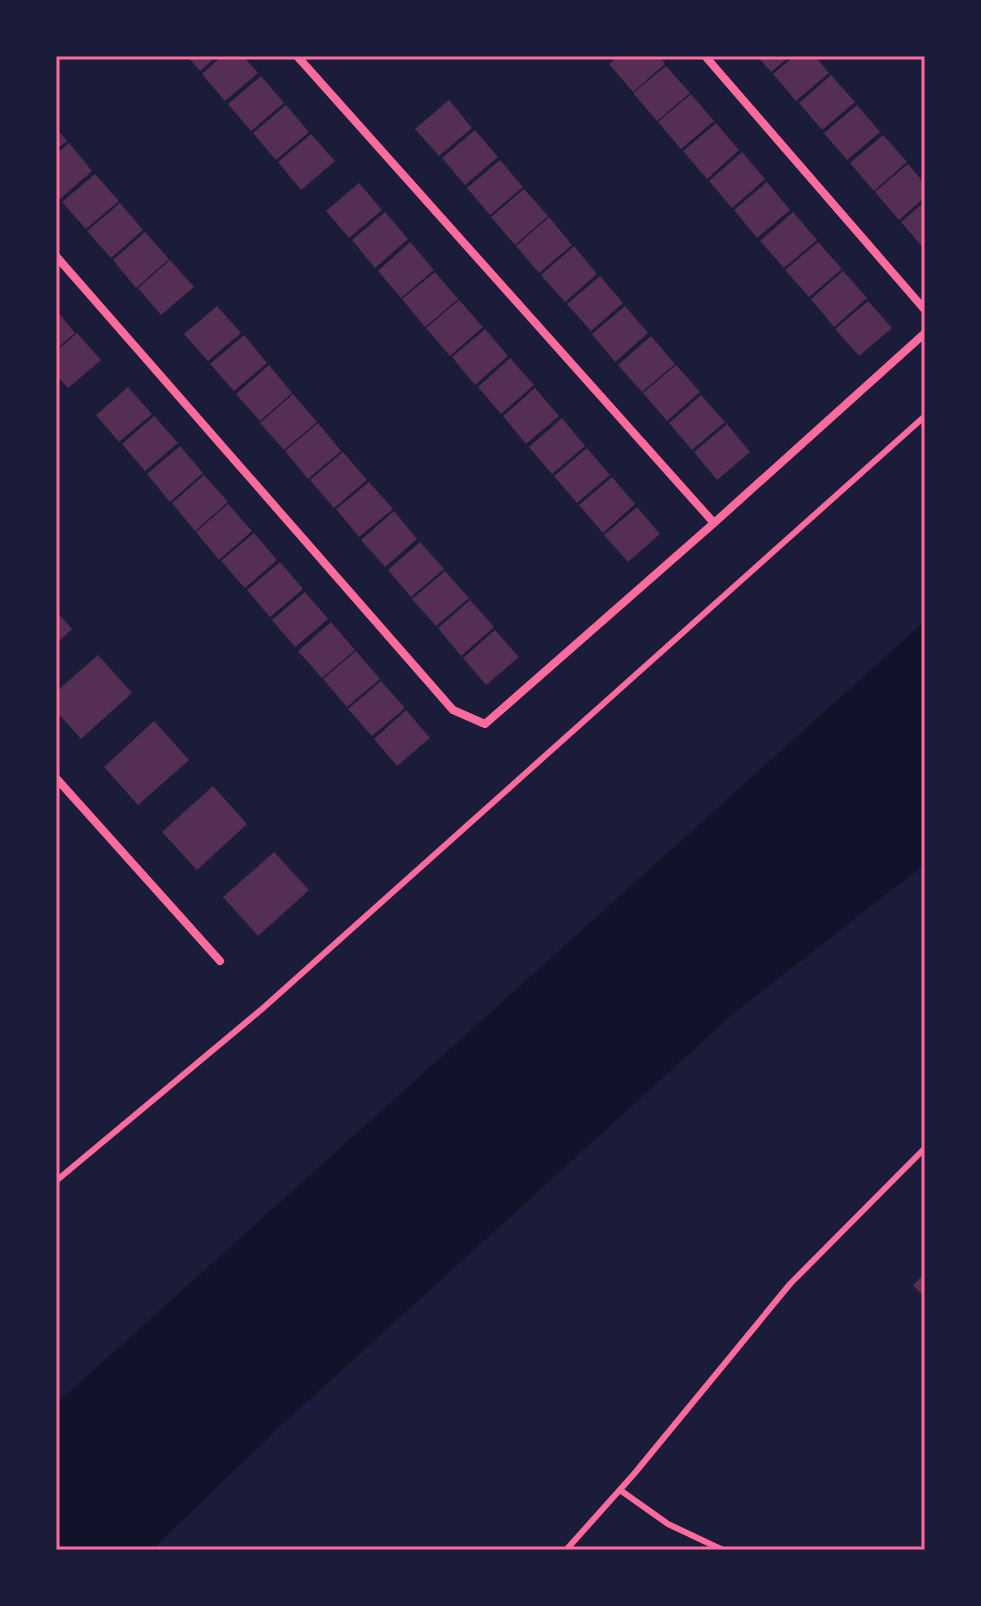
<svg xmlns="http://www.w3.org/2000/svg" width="981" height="1606" viewBox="0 0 981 1606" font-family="'DM Sans',sans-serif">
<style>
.water{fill:#12122b}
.building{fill:#542f53}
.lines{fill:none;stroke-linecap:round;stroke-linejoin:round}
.service{stroke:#ff6b9d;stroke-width:6}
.minor{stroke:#ff6b9d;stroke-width:8}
.neatline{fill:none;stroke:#ff6b9d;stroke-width:3}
</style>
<rect width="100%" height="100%" fill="#1b1b3a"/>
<path class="water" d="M925 621V864L735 1012 276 1430 152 1550H56V1404Z"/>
<path class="building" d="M187 56H217L200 71Z
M222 56H243L258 73 225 101 202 74Z
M619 56H659L665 64 633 92 609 64Z
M757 56H790L771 72Z
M794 56H815L829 73 796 101 773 74Z
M666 66 690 93 657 121 633 93Z
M831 75 855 102 822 130 799 103Z
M261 76 284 103 251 131 228 104Z
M691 94 714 121 681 149 658 122Z
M449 100 472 128 439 156 415 129Z
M286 105 309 132 276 160 253 133Z
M857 105 880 132 847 160 824 133Z
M716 123 739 150 707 179 683 151Z
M56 128 67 141 56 150Z
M475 130 498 157 465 185 442 158Z
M311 134 335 161 301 190 278 162Z
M883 135 907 162 874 191 850 163Z
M69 143 92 171 60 199 56 195V154Z
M742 152 765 179 732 208 709 181Z
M500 160 523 187 490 215 467 188Z
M908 164 925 184V197L899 220 875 192Z
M95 174 119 201 86 229 62 202Z
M767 182 790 210 757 238 734 210Z
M359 183 382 210 349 238 326 211Z
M524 189 548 216 515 245 491 217Z
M925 201V250L901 222Z
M120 203 143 230 111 258 87 231Z
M385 212 408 239 375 268 352 240Z
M793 212 817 240 784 268 760 241Z
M549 217 572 245 539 273 516 246Z
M145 232 169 259 136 288 113 260Z
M410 242 434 270 401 298 378 271Z
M818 242 842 269 809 297 785 270Z
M574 246 597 274 565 302 541 275Z
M170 260 194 287 161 315 138 288Z
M843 271 867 298 834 327 811 299Z
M435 272 458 299 425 327 402 299Z
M600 276 623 303 591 331 567 304Z
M459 300 483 327 450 356 426 328Z
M868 301 892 328 859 356 835 329Z
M217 306 241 333 208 361 184 334Z
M625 306 648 333 615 362 592 334Z
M56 310 75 333 56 349Z
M485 329 508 356 475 385 452 357Z
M77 333 101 360 68 388 56 375V351Z
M244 335 267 363 234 391 210 364Z
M651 336 675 364 642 392 618 365Z
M510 358 534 385 501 414 478 387Z
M269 365 292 393 260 421 236 394Z
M676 365 700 392 667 421 643 393Z
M128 387 152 414 119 442 96 415Z
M535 388 559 416 526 444 503 416Z
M293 394 317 422 284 450 260 423Z
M701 395 725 422 692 450 669 423Z
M154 416 178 443 145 471 122 444Z
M562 418 585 446 552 474 529 447Z
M318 423 341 451 308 479 285 451Z
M727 424 750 452 717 480 694 452Z
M180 446 203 473 170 502 147 474Z
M587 448 610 475 577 503 554 476Z
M343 452 367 480 334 508 310 480Z
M204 475 228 502 195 531 172 503Z
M612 477 635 504 603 533 579 505Z
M369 482 393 509 359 537 336 509Z
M228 504 252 531 219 560 196 532Z
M637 507 660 534 628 562 604 535Z
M394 511 417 539 385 567 361 540Z
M254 533 277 560 245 588 221 561Z
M420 542 444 569 411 597 388 570Z
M280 562 303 589 270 617 247 590Z
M445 571 469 598 436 626 412 599Z
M305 592 328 619 295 647 272 620Z
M470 600 494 627 461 656 438 628Z
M56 611 72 629 56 644Z
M331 622 355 650 322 678 298 651Z
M495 630 519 657 486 685 463 658Z
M356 651 380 679 347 707 323 679Z
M98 655 132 693 81 739 56 711V692Z
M381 681 405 708 372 736 348 709Z
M406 710 430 738 397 766 374 739Z
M154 721 189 760 138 805 104 767Z
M213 786 247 824 197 870 162 832Z
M274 852 309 890 258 936 223 897Z
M925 1273V1298L913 1285Z"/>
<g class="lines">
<path class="service" d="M56 1181 262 1009 925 416
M620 1490 668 1524 723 1550
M566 1550 634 1474 790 1284 925 1148"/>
<path class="minor" d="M297 56 714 523
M705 56 925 310
M56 256 453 710 485 724 714 523 925 333
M56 778 220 961"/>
</g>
<rect width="981" height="1606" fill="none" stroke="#1b1b3a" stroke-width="116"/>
<rect x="58" y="58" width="865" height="1490" class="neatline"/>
</svg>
